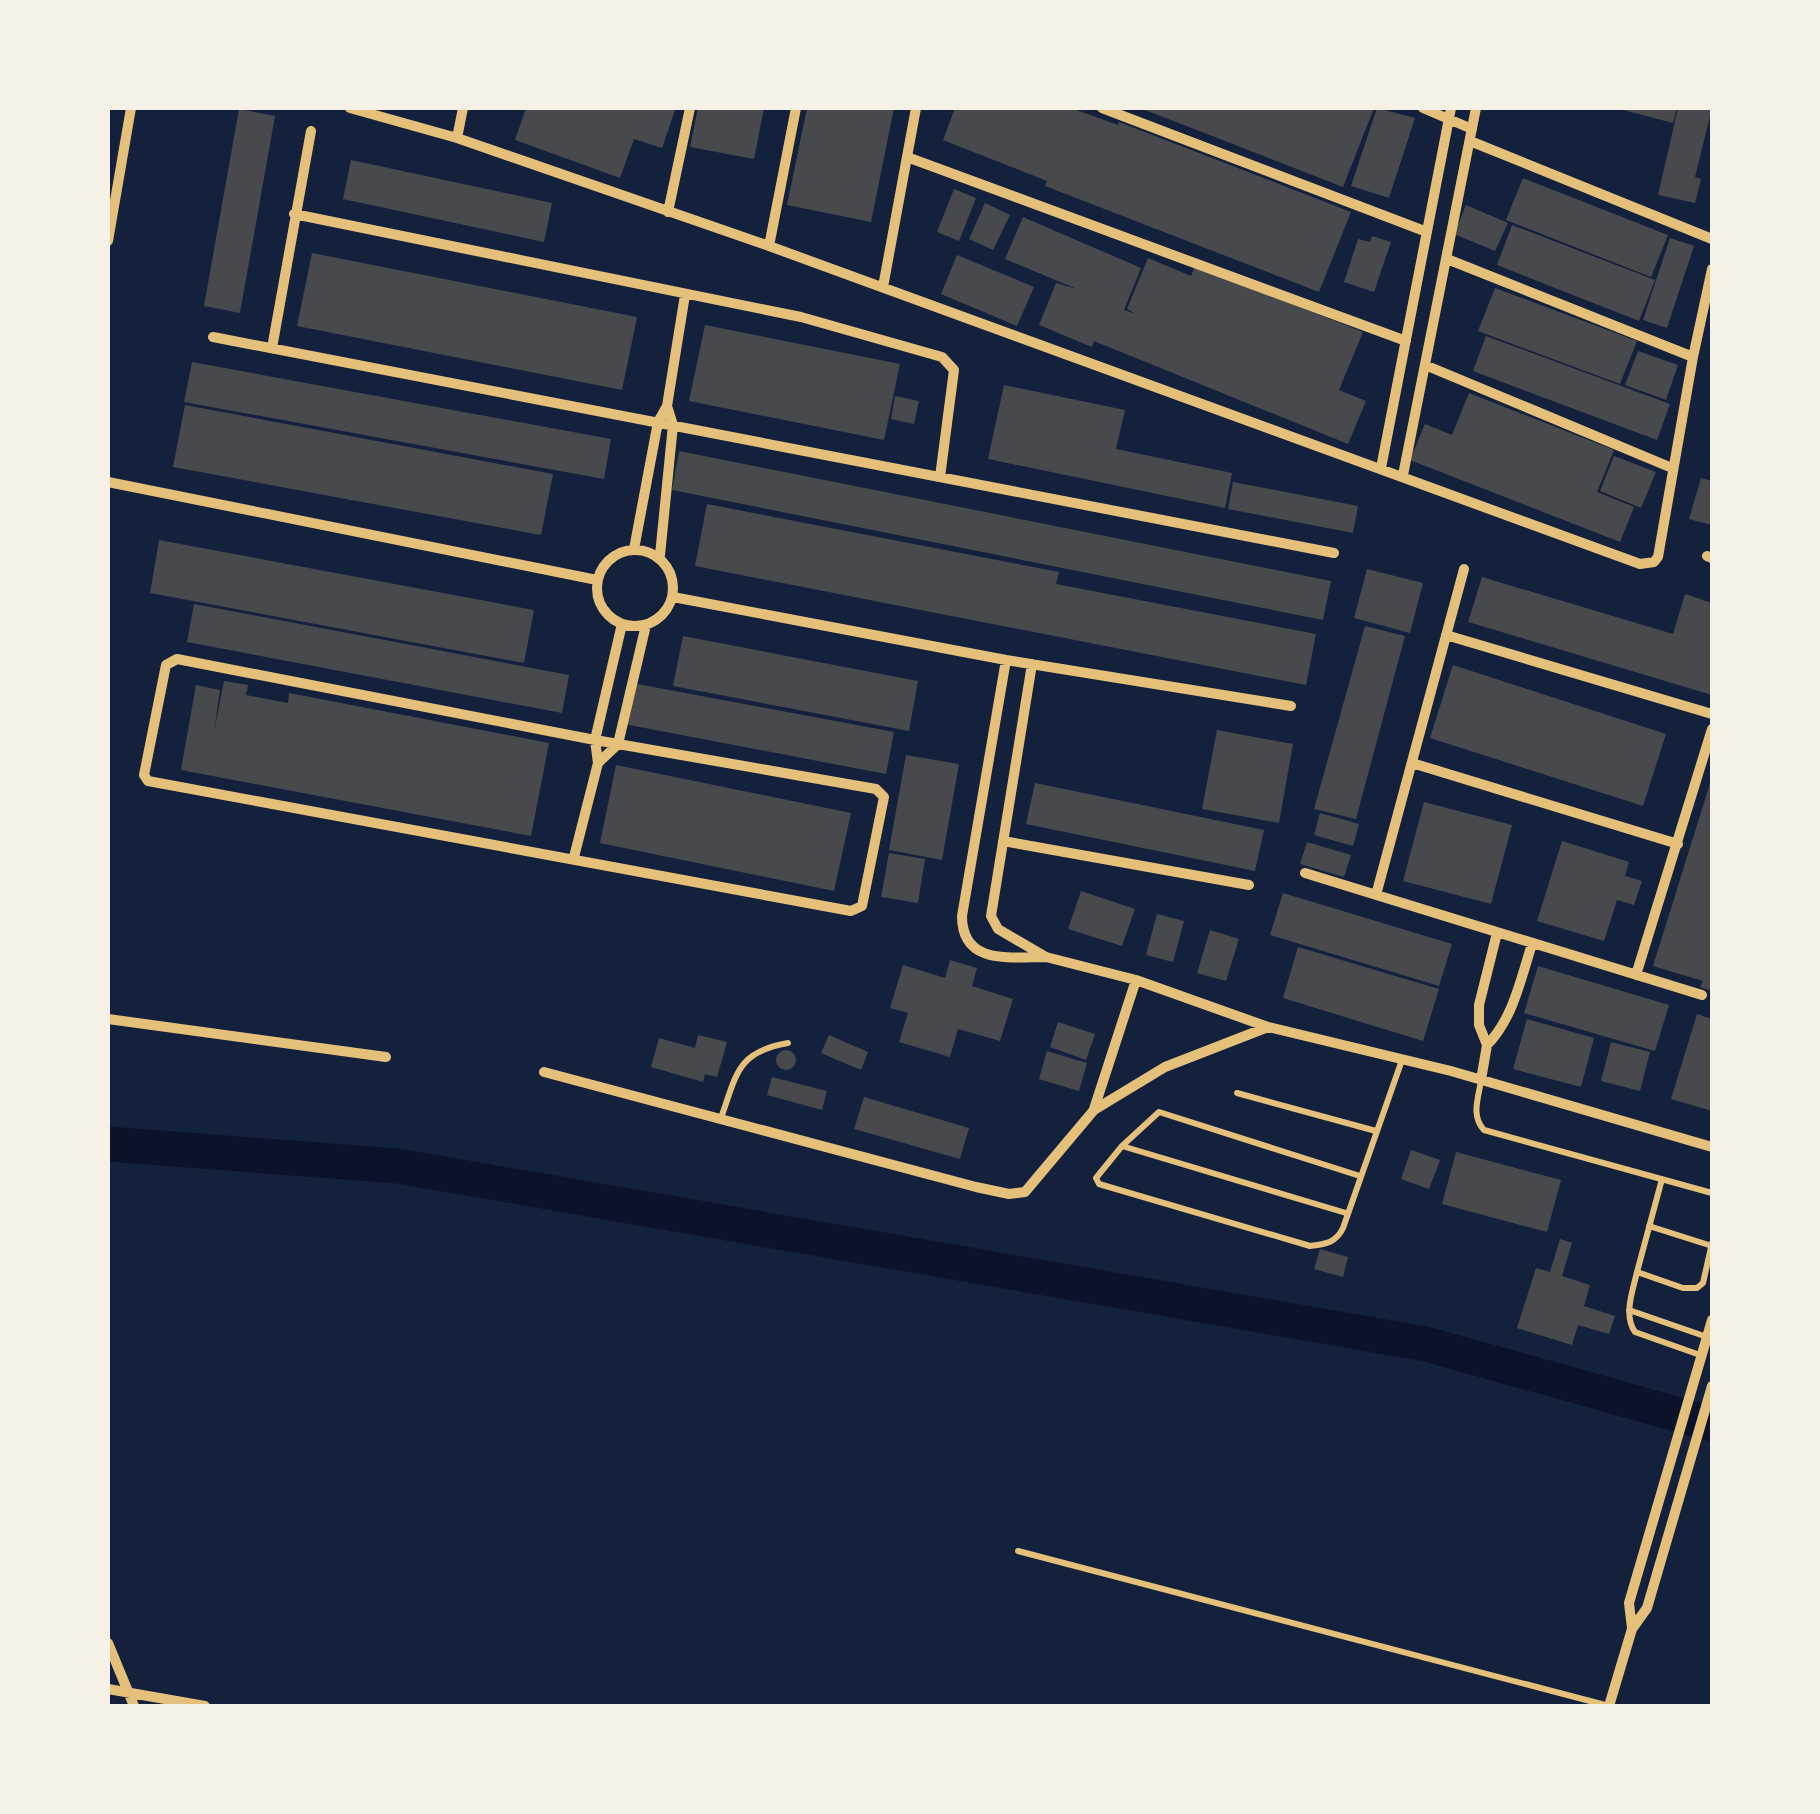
<svg xmlns="http://www.w3.org/2000/svg" width="1820" height="1814" viewBox="0 0 1820 1814" font-family="'Open Sans',sans-serif">
<style>
.lines{fill:none;stroke-linecap:round;stroke-linejoin:round}
.river{stroke:#0b132b;stroke-width:35}
.building{fill:#48494c}
.service{stroke:#e5c07b;stroke-width:6}
.minor{stroke:#e5c07b;stroke-width:10}
</style>
<rect width="100%" height="100%" fill="#14213d"/>
<g class="lines">
<path class="river" d="M108 1144 398 1166 1426 1344 1712 1424"/>
</g>
<path class="building" d="M526 108H668L675 110 662 148 634 139 620 178 515 140Z
M698 108H764L754 159 690 147Z
M807 108H894L871 222 787 205Z
M955 108H1071L1118 125 1119 122 1351 212 1319 292 1045 186 1047 181 943 140Z
M1140 108H1374L1343 187Z
M1377 108 1415 118 1389 198 1351 186Z
M1616 108H1677L1673 123Z
M1678 108H1712L1695 177 1701 179 1695 203 1658 195Z
M239 109 275 116 240 313 204 306Z
M351 160 552 203 544 242 343 199Z
M1523 178 1668 235 1651 277 1506 220Z
M954 189 976 198 959 241 937 232Z
M985 203 1010 215 993 250 969 239Z
M1466 205 1508 223 1495 251 1454 234Z
M1023 217 1141 268 1124 310 1136 314 1127 309 1148 258 1191 276 1195 266 1363 332 1339 390 1366 401 1348 444 1094 341 1092 347 1039 325 1056 283 1077 289 1005 259Z
M1512 225 1655 280 1639 321 1497 265Z
M1372 236 1391 242 1374 292 1344 282 1358 239 1370 242Z
M1670 238 1694 246 1667 328 1643 320Z
M312 253 637 317 622 390 297 326Z
M957 255 1034 287 1017 326 941 294Z
M1495 288 1637 341 1620 384 1478 331Z
M705 325 900 364 884 440 689 401Z
M1486 336 1670 404 1657 440 1473 371Z
M1638 351 1678 365 1666 400 1625 385Z
M192 362 611 439 604 479 184 402Z
M1004 385 1125 410 1116 449 1232 473 1225 508 988 459Z
M1469 393 1614 450 1597 492 1634 507 1620 542 1410 460 1425 424 1452 435Z
M895 396 919 401 914 424 891 419Z
M185 405 553 474 541 535 173 467Z
M679 451 1331 581 1323 620 672 490Z
M1614 456 1656 472 1641 508 1600 491Z
M1701 478 1712 481V525L1689 519Z
M1233 482 1358 506 1353 533 1228 509Z
M707 504 1059 572 1056 584 1316 634 1306 685 695 566Z
M159 540 534 610 524 663 150 593Z
M1367 569 1423 583 1410 633 1354 618Z
M1482 577 1673 634 1685 594 1712 603V695L1468 622Z
M194 604 569 675 562 713 187 642Z
M1365 626 1405 636 1356 819 1314 809Z
M683 636 918 681 909 731 673 686Z
M1453 665 1666 734 1643 806 1430 738Z
M224 681 248 685 246 695 288 703 289 693 549 743 531 836 181 770 196 685 220 690 214 732Z
M632 683 894 732 886 774 624 724Z
M1217 730 1293 744 1279 823 1202 809Z
M906 755 959 764 942 860 889 850Z
M616 765 851 813 834 891 600 843Z
M1712 777V991L1700 987 1703 981 1653 966Z
M1035 783 1264 830 1255 871 1026 824Z
M1424 802 1512 825 1491 904 1403 881Z
M1320 813 1359 824 1353 846 1314 835Z
M1562 841 1629 862 1625 876 1642 881 1634 905 1617 900 1604 941 1537 921Z
M1307 842 1351 855 1344 877 1300 864Z
M889 853 925 859 918 903 881 897Z
M1081 891 1135 909 1122 946 1068 929Z
M1283 893 1452 944 1439 986 1270 935Z
M1157 914 1184 921 1173 962 1146 955Z
M1210 930 1239 939 1226 981 1197 973Z
M1298 947 1439 989 1423 1041 1283 998Z
M950 960 977 968 972 986 1013 999 1000 1041 958 1029 950 1057 899 1042 908 1013 890 1008 903 965 945 978Z
M1538 966 1669 1005 1655 1051 1524 1013Z
M1697 1014 1712 1019V1111L1671 1099Z
M1527 1019 1594 1038 1581 1087 1513 1069Z
M1058 1022 1095 1034 1086 1060 1050 1047Z
M698 1035 727 1042 717 1077 705 1074 703 1082 651 1067 659 1038 695 1048Z
M829 1035 868 1052 861 1070 821 1053Z
M1611 1042 1650 1052 1640 1091 1601 1081Z
M776 1060a10 10 0 1 1 20 0a10 10 0 1 1-20 0Z
M1047 1051 1087 1063 1079 1091 1039 1079Z
M772 1077 827 1091 822 1110 767 1095Z
M864 1097 969 1128 960 1159 854 1129Z
M1411 1150 1440 1160 1429 1189 1401 1179Z
M1456 1152 1561 1180 1547 1232 1442 1204Z
M1560 1239 1572 1243 1562 1276 1590 1285 1584 1306 1615 1316 1609 1334 1578 1325 1572 1345 1517 1328 1536 1268 1550 1272Z
M1320 1249 1348 1257 1343 1277 1314 1269Z"/>
<g class="lines">
<path class="service" d="M1481 1081C1478 1099 1471 1116 1484 1130L1712 1193
M1237 1093 1376 1131
M721 1118C737 1073 737 1052 788 1043
M1122 1146 1346 1213
M1360 1176 1159 1112 1122 1146 1096 1178 1099 1184 1310 1246C1325 1244 1336 1243 1343 1228L1402 1060
M1649 1226 1712 1246
M1637 1272 1662 1179
M1629 1310 1707 1337
M1700 1355 1635 1332C1623 1315 1633 1290 1637 1272L1683 1288H1697L1703 1283 1712 1243
M1018 1551 1609 1706"/>
<path class="minor" d="M350 108 457 138 769 246 1640 564 1654 562 1658 557 1693 357 1712 269
M1102 108 1427 232
M1423 108 1472 129
M457 138 463 108
M1470 141 1712 239
M907 157 1406 341
M668 212 690 108
M294 214 801 317 942 357 954 370 940 477
M108 241 131 108
M769 246 796 108
M1447 259 1693 357
M883 287 916 108
M213 337 1334 553
M272 348 311 131
M1425 365 1672 468
M1381 468 1451 108
M1403 475 1476 108
M108 482 597 580
M634 549 658 422 667 406 685 295
M597 588a38 38 0 1 1 76 0a38 38 0 1 1-76 0Z
M660 555 673 425 667 406
M1707 556 1712 558
M673 597 1006 660 1291 706
M1446 635 1712 714
M177 659 595 740 876 789 884 797 862 906 851 911 148 781 144 775 166 665Z
M1006 660 962 916C962 965 1009 957 1046 957L998 929 991 916 1032 664
M598 763 618 744 646 625
M1412 763 1678 844
M1003 841 1249 885
M574 857 598 763 595 740 622 624
M1305 873 1702 995
M1376 895 1464 569
M1046 957 1136 980 1268 1027 1451 1071 1712 1147
M1636 975 1712 729
M108 1019 386 1057
M1487 1045C1513 1019 1521 978 1532 944
M544 1072 976 1187 1009 1194 1025 1192 1094 1110 1165 1067 1268 1027
M1481 1080 1487 1045 1479 1025V1005L1497 933
M1094 1109 1136 980
M1632 1628 1629 1603 1712 1320
M108 1643 134 1706
M108 1689 205 1706
M1609 1706 1632 1629 1647 1608 1712 1386"/>
</g>
<rect width="1820" height="1814" fill="none" stroke="#f6f1e7" stroke-width="220"/>
</svg>
